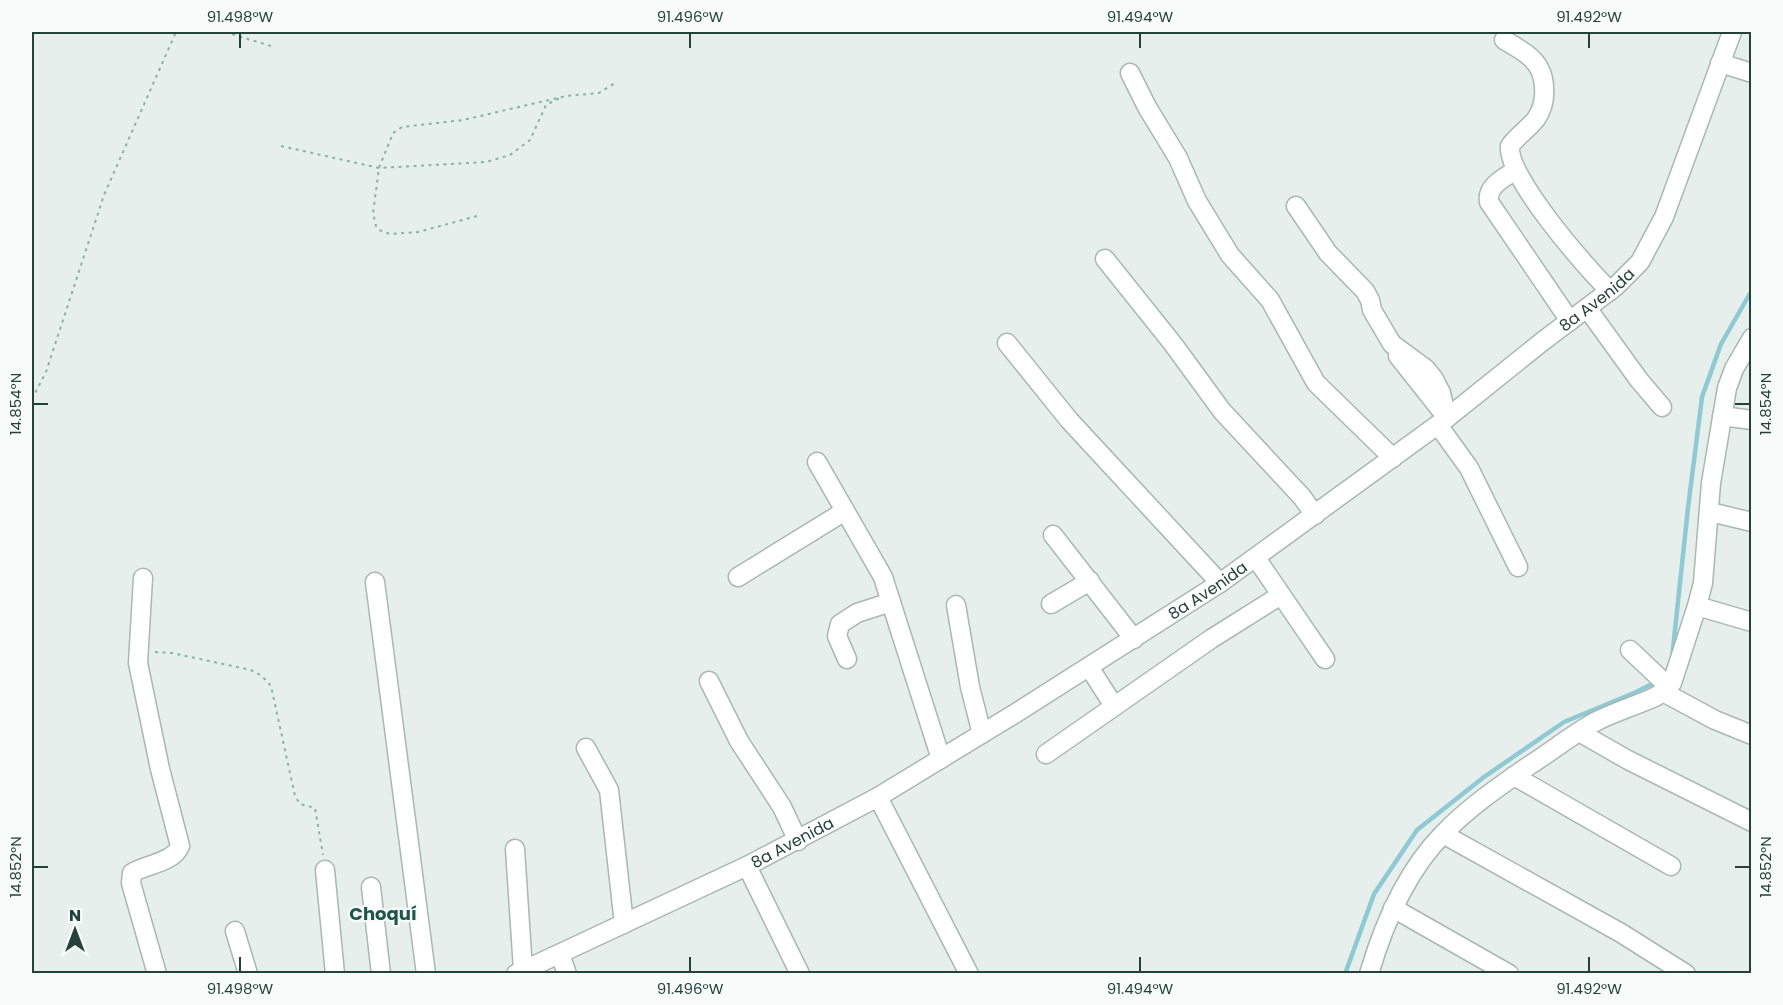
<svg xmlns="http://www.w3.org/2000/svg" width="1783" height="1005" viewBox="0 0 1783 1005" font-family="Poppins,sans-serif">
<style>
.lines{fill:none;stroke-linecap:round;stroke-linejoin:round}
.stream{stroke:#8ec9d4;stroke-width:4.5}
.minor-casing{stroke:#a8b8b2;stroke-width:21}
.path{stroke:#86b3a5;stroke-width:2;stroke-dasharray:3 4.5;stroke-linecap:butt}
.minor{stroke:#fff;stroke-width:18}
.ticks{fill:none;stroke:#24423a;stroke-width:2}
.labels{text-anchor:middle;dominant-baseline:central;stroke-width:4.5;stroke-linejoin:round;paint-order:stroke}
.street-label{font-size:16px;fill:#24423a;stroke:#f7fbf9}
.neighbourhood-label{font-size:18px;font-weight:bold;fill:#1f5548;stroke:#f7fbf9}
.neatline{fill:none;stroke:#24423a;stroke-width:2}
.ticks-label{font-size:15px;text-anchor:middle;fill:#24423a}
</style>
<rect width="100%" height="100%" fill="#e6efeb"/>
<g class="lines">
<path class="stream" d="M1672 658 1688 508 1702 397 1721 344 1752 290
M1345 974 1374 894 1417 830 1484 777 1564 722 1634 693 1656 682"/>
<defs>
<g id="minor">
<path d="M1504 40C1525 52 1543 61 1544 87 1545 99 1543 109 1536 119 1528 129 1517 136 1510 146 1506 176 1587 269 1610 291"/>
<path d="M1720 63 1752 73"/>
<path d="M1130 73 1147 107 1178 158 1197 201 1230 255 1270 300 1316 383 1393 458"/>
<path d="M1516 170C1504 178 1486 186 1489 202L1570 321"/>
<path d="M1296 206 1328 253 1365 291 1370 300 1372 310 1392 344 1426 369 1434 379 1441 393 1447 418"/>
<path d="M1105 259 1173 344 1222 411 1302 497 1315 515"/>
<path d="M1587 308 1639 380 1662 407"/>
<path d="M1007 343 1069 420 1220 583"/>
<path d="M1398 356 1440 409"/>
<path d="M1722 416 1752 420"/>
<path d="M1438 425 1469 468 1518 567"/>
<path d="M817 462 883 577 941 759"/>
<path d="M1710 512 1752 522"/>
<path d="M1053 535 1134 639"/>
<path d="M1256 558 1325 659"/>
<path d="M738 577 845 511"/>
<path d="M143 578 138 663 160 769 180 846C173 863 146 864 132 873L131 883 157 974"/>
<path d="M375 582 426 974"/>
<path d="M1051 604 1090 581"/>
<path d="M956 605 970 687 982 734"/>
<path d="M1697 606 1752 622"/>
<path d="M1630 650 1669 687"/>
<path d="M847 659 837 636 840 624 857 613 891 602"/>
<path d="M1089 667 1114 706"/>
<path d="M709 681 739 741 782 807 798 841"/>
<path d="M1663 692 1715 720 1752 735"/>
<path d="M1579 732 1628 760 1752 822"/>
<path d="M586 748 609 790 624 924"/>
<path d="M1046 754 1211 639 1281 595"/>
<path d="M1514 776 1671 866"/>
<path d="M878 797 969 974"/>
<path d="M1443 834 1621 933 1686 974"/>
<path d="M515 849 523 970"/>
<path d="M747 866 800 974"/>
<path d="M325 870 335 974"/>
<path d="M371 887 381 974"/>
<path d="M1393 908 1509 974"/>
<path d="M235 931 248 974"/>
<path d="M560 954 567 974"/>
<path id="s1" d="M516 974 747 866 878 797 1016 713 1220 583 1447 418 1543 341 1616 286 1640 262 1664 217 1732 32"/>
<path d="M1369 974C1384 923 1406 871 1444 833 1469 807 1500 786 1530 765 1552 751 1573 734 1595 722 1614 712 1635 706 1655 697L1663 692 1672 683 1697 606 1703 583 1711 483 1727 388 1734 369 1752 338"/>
</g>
</defs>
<use href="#minor" class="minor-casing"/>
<path class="path" d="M225 32 271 46
M281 146 379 168 486 162 510 155 530 140 546 105 560 98
M477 216 418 232 390 234 379 230 376 226 373 213 379 168 393 133 402 127 463 120 566 96 599 93 615 83
M32 399 46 372 104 195 176 32
M155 652 172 653 251 670 262 676 271 686 295 796 300 804 315 808 323 855"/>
<use href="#minor" class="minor"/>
</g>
<path class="ticks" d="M240 33V48M690 33V48M1140 33V48M1589 33V48M33 404H48M1735 404H1750M33 867H48M1735 867H1750M240 957V972M690 957V972M1140 957V972M1589 957V972"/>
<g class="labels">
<g class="street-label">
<text stroke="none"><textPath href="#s1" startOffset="1278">8a Avenida</textPath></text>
<text stroke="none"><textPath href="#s1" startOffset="792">8a Avenida</textPath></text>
<text stroke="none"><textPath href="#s1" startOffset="306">8a Avenida</textPath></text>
</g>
<g class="neighbourhood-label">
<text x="383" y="913">Choquí</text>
</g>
</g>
<rect width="1783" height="1005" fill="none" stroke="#f7fbf9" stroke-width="66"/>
<g transform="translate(75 930)" stroke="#f7fbf9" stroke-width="4.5" paint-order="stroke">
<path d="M0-4.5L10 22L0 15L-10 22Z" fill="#24423a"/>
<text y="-9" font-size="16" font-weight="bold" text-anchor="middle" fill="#24423a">N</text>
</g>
<rect x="33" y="33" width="1717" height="939" class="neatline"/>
<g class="ticks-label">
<text x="240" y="22">91.498°W</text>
<text x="690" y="22">91.496°W</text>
<text x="1140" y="22">91.494°W</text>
<text x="1589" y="22">91.492°W</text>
<text transform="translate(16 404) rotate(-90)" y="5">14.854°N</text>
<text transform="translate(1766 404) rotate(-90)" y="5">14.854°N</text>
<text transform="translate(16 867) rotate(-90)" y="5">14.852°N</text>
<text transform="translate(1766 867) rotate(-90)" y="5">14.852°N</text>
<text x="240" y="994">91.498°W</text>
<text x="690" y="994">91.496°W</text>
<text x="1140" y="994">91.494°W</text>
<text x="1589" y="994">91.492°W</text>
</g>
</svg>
